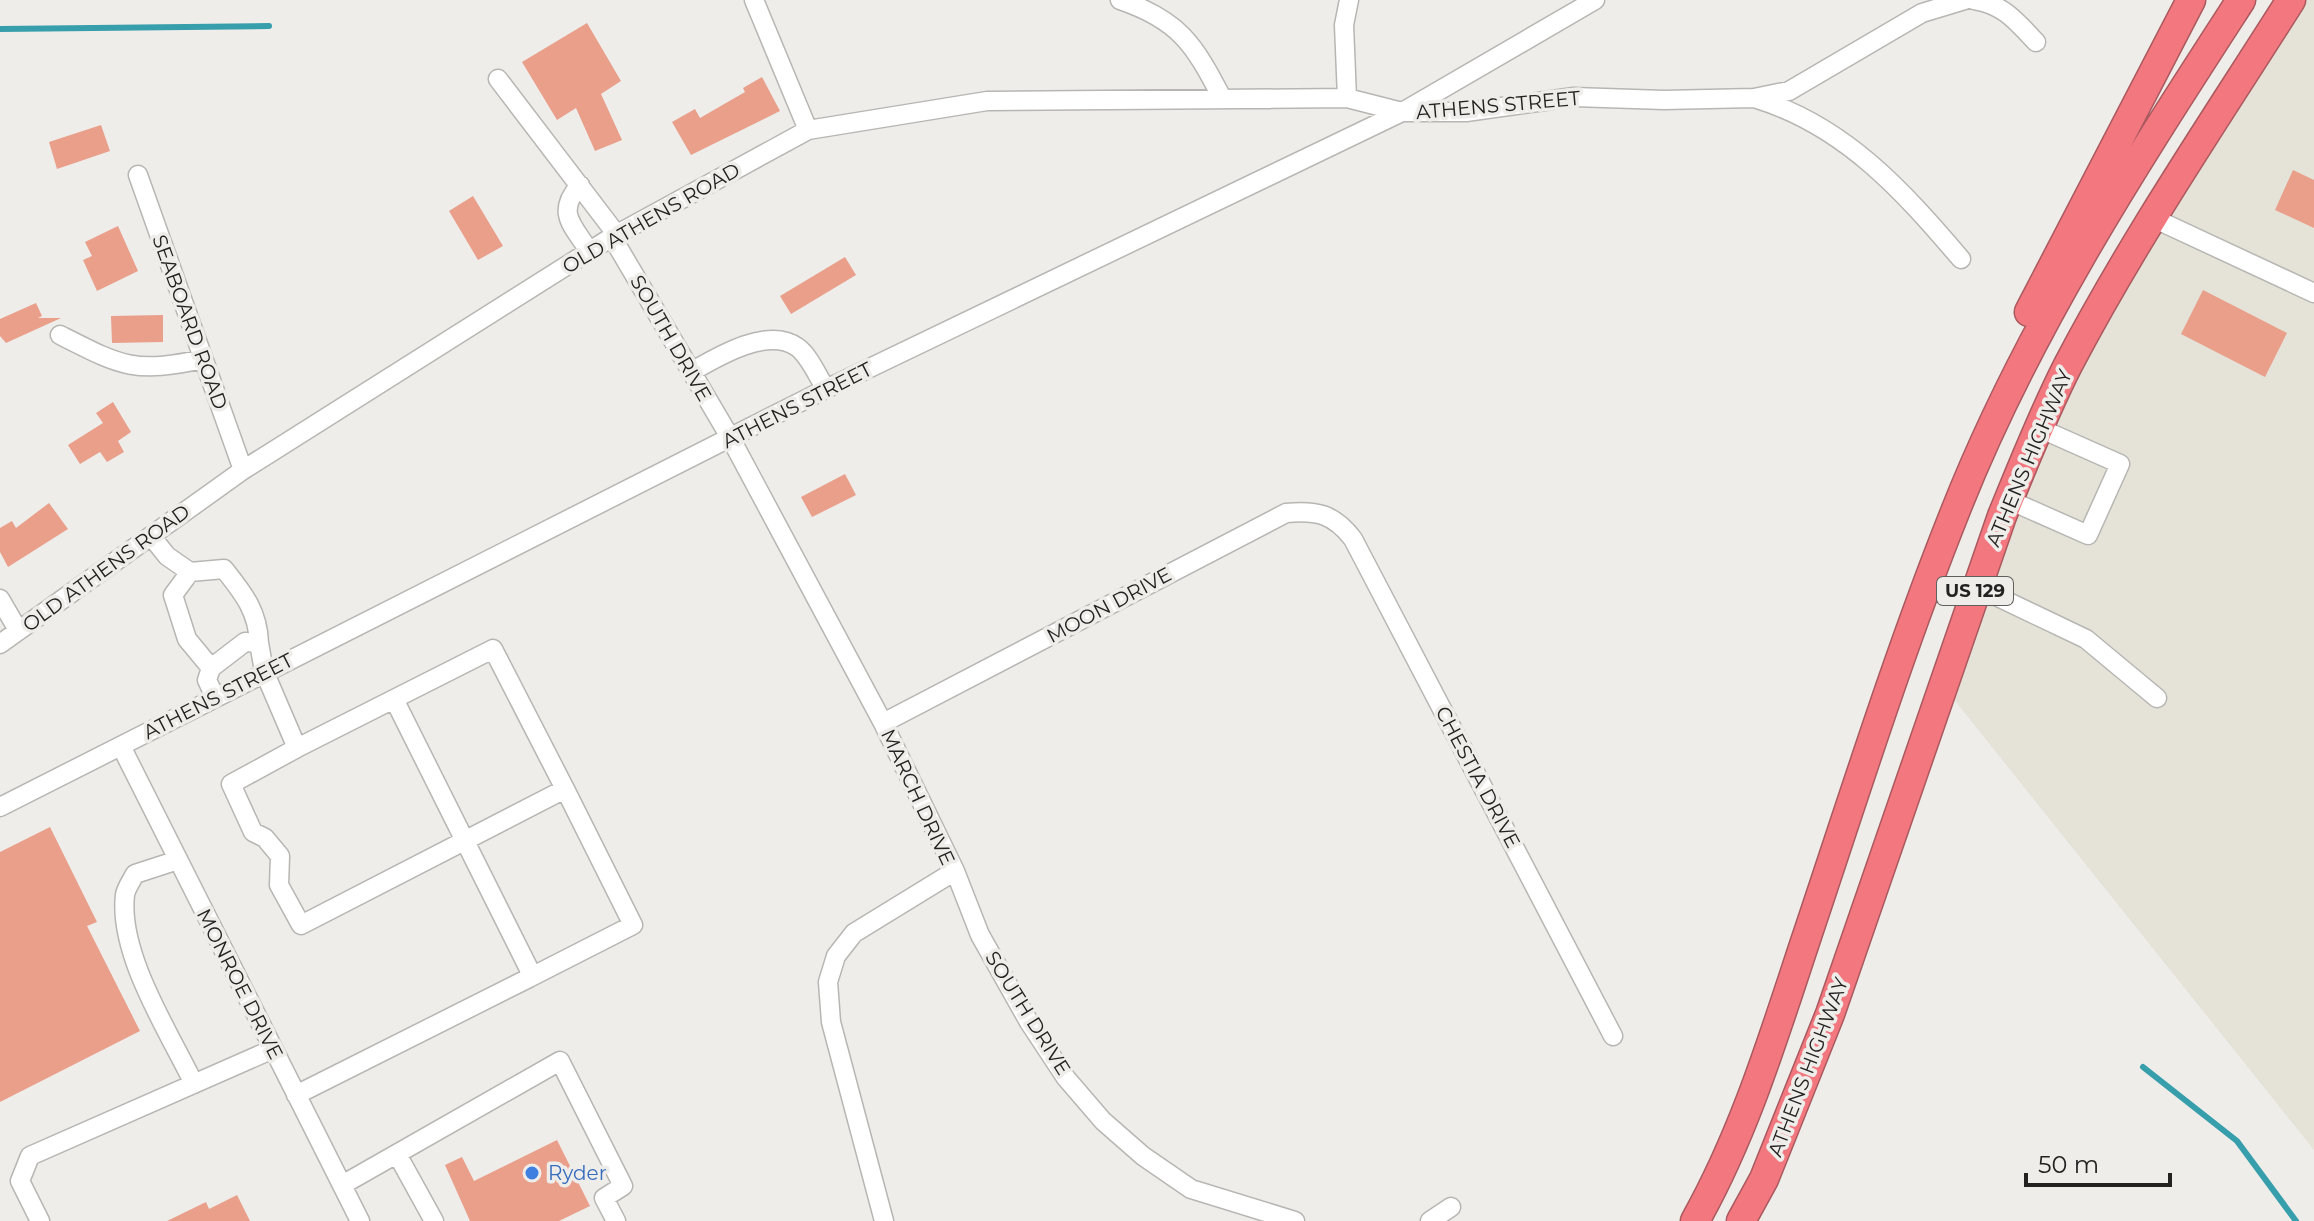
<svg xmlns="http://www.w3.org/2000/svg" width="2314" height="1221" viewBox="0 0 2314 1221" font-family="Montserrat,sans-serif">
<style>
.built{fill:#e5e2d8}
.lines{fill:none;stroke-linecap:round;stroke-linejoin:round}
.stream{stroke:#379eab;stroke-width:6}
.building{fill:#e99f8a}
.minor-casing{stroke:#b7b6b3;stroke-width:21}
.highway-casing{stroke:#aa595e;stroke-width:31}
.minor{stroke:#fff;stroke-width:18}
.highway{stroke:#f2777f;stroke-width:28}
.shop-dot{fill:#3f7fe0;stroke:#eeedea;stroke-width:3}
.labels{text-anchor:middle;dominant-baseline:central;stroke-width:7;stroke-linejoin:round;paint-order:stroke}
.shield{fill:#eeedea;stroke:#605f5d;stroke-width:2}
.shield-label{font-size:18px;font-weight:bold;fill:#232221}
.street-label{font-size:20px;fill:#232221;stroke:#eeedea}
.shop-label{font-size:20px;fill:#366cbe;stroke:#eeedea;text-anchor:start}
</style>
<rect width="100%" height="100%" fill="#eeedea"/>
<path class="built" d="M2276 0H2314V1150L1932 672 2047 393Z"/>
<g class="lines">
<path class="stream" d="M0 29 269 26
M2143 1067 2237 1141 2296 1221"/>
</g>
<path class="building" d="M587 23 621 81 601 94 622 140 595 151 576 108 557 120 522 62Z
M762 77 780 111 691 155 672 122 695 109 700 118 745 92 743 88Z
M101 125 110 151 57 169 49 142Z
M2293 170 2314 180V228L2275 210Z
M473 196 503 246 478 260 449 211Z
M118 226 138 271 97 291 83 260 92 256 85 242Z
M845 257 856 275 791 314 780 296Z
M2203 290 2287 333 2265 377 2181 334Z
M36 303 42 316 38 318H61L6 343 0 336V319Z
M163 315V342L112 343 111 316Z
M113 402 131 432 118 441 124 452 107 462 100 452 80 464 68 445 103 423 96 413Z
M845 474 856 495 812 517 801 497Z
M49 503 68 529 8 567 0 552V528L12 521 16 528Z
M50 827 97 922 87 926 140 1031 0 1102V852Z
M557 1140 590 1206 559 1221H470L445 1165 462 1157 474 1181Z
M237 1195 250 1221H167L206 1202 209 1209Z"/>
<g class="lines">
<defs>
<path id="minor" d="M754 0 808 130
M1120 0C1179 20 1194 44 1222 98
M1974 0C2003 4 2017 22 2036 42
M498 79 617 235
M1347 98 1344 25 1349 0
M1757 99C1845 126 1903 191 1961 259
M1404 111 1595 0
M138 175 243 470
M580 185C555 213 573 225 589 251
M2153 218 2314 293
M612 237 731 439 883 723 955 871 980 935 1029 1022 1066 1078 1103 1121 1143 1156 1191 1189 1295 1221
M60 335C121 366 134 374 203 359
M691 372C717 357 768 326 797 347 809 355 818 377 826 389
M2009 500 2088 535 2120 464 2039 428
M151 536 167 556 190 572 224 569C243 593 258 611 259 643
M190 572 173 595 187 639 211 668
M1977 587 2086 639 2157 698
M0 599 18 630
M0 644 243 470 612 237 808 130 987 101 1347 98 1402 112
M215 697 207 680 211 668 245 642 259 643 264 671 297 748 394 699 529 969V978L296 1095
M883 723 1286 513C1317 510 1334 514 1353 539L1613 1036
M121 746 360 1221
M297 748 231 784 253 832 265 838 280 856 279 885 301 925 565 789 493 649 394 699
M0 807 826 389 1402 112H1466L1574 97 1664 100 1754 98 1789 91 1922 13 1965 0
M178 860 135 874C132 880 126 888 125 895 118 954 169 1032 194 1084
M529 978 633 925 565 789
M397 1154 434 1221
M342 1185 560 1061 623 1186 604 1198 616 1221
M40 1221 20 1181 30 1156 273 1049
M884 1221 831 1022 828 982 836 956 854 933 955 871
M1430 1221 1451 1207"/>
<path id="highway" d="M2029 312 2191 0
M1695 1221C1745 1132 1774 1035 1806 939 1854 796 1899 652 1955 512 2027 329 2135 164 2241 0
M1741 1221 1764 1179 1830 1014 2002 516C2023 465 2043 414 2068 365 2134 239 2215 120 2291 0"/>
</defs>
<use href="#minor" class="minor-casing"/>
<use href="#highway" class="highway-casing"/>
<use href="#minor" class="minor"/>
<use href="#highway" class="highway"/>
</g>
<circle class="shop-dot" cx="532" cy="1173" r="8"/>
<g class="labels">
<rect class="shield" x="1937" y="577" width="76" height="28" rx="6"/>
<g class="shield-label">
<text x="1975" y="591">US 129</text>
</g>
<g class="street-label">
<text transform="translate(1498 105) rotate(-5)">ATHENS STREET</text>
<text transform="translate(651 218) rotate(-30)">OLD ATHENS ROAD</text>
<text transform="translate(190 322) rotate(70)">SEABOARD ROAD</text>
<text transform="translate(671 338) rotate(60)">SOUTH DRIVE</text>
<text transform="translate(797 405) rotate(-27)">ATHENS STREET</text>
<text transform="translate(2029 458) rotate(-67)">ATHENS HIGHWAY</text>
<text transform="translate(106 568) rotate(-36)">OLD ATHENS ROAD</text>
<text transform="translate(1109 605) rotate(-28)">MOON DRIVE</text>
<text transform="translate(218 696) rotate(-27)">ATHENS STREET</text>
<text transform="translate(1478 777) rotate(62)">CHESTIA DRIVE</text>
<text transform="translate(918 797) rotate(65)">MARCH DRIVE</text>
<text transform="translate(240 984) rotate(63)">MONROE DRIVE</text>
<text transform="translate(1028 1013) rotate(58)">SOUTH DRIVE</text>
<text transform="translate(1808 1067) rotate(-69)">ATHENS HIGHWAY</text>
</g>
<g class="shop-label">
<text x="548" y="1173">Ryder</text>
</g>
</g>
<path d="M2026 1173v12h144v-12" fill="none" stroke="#232221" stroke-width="4"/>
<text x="2038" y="1173" font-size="24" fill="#232221" stroke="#eeedea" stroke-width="6" paint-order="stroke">50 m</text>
</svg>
